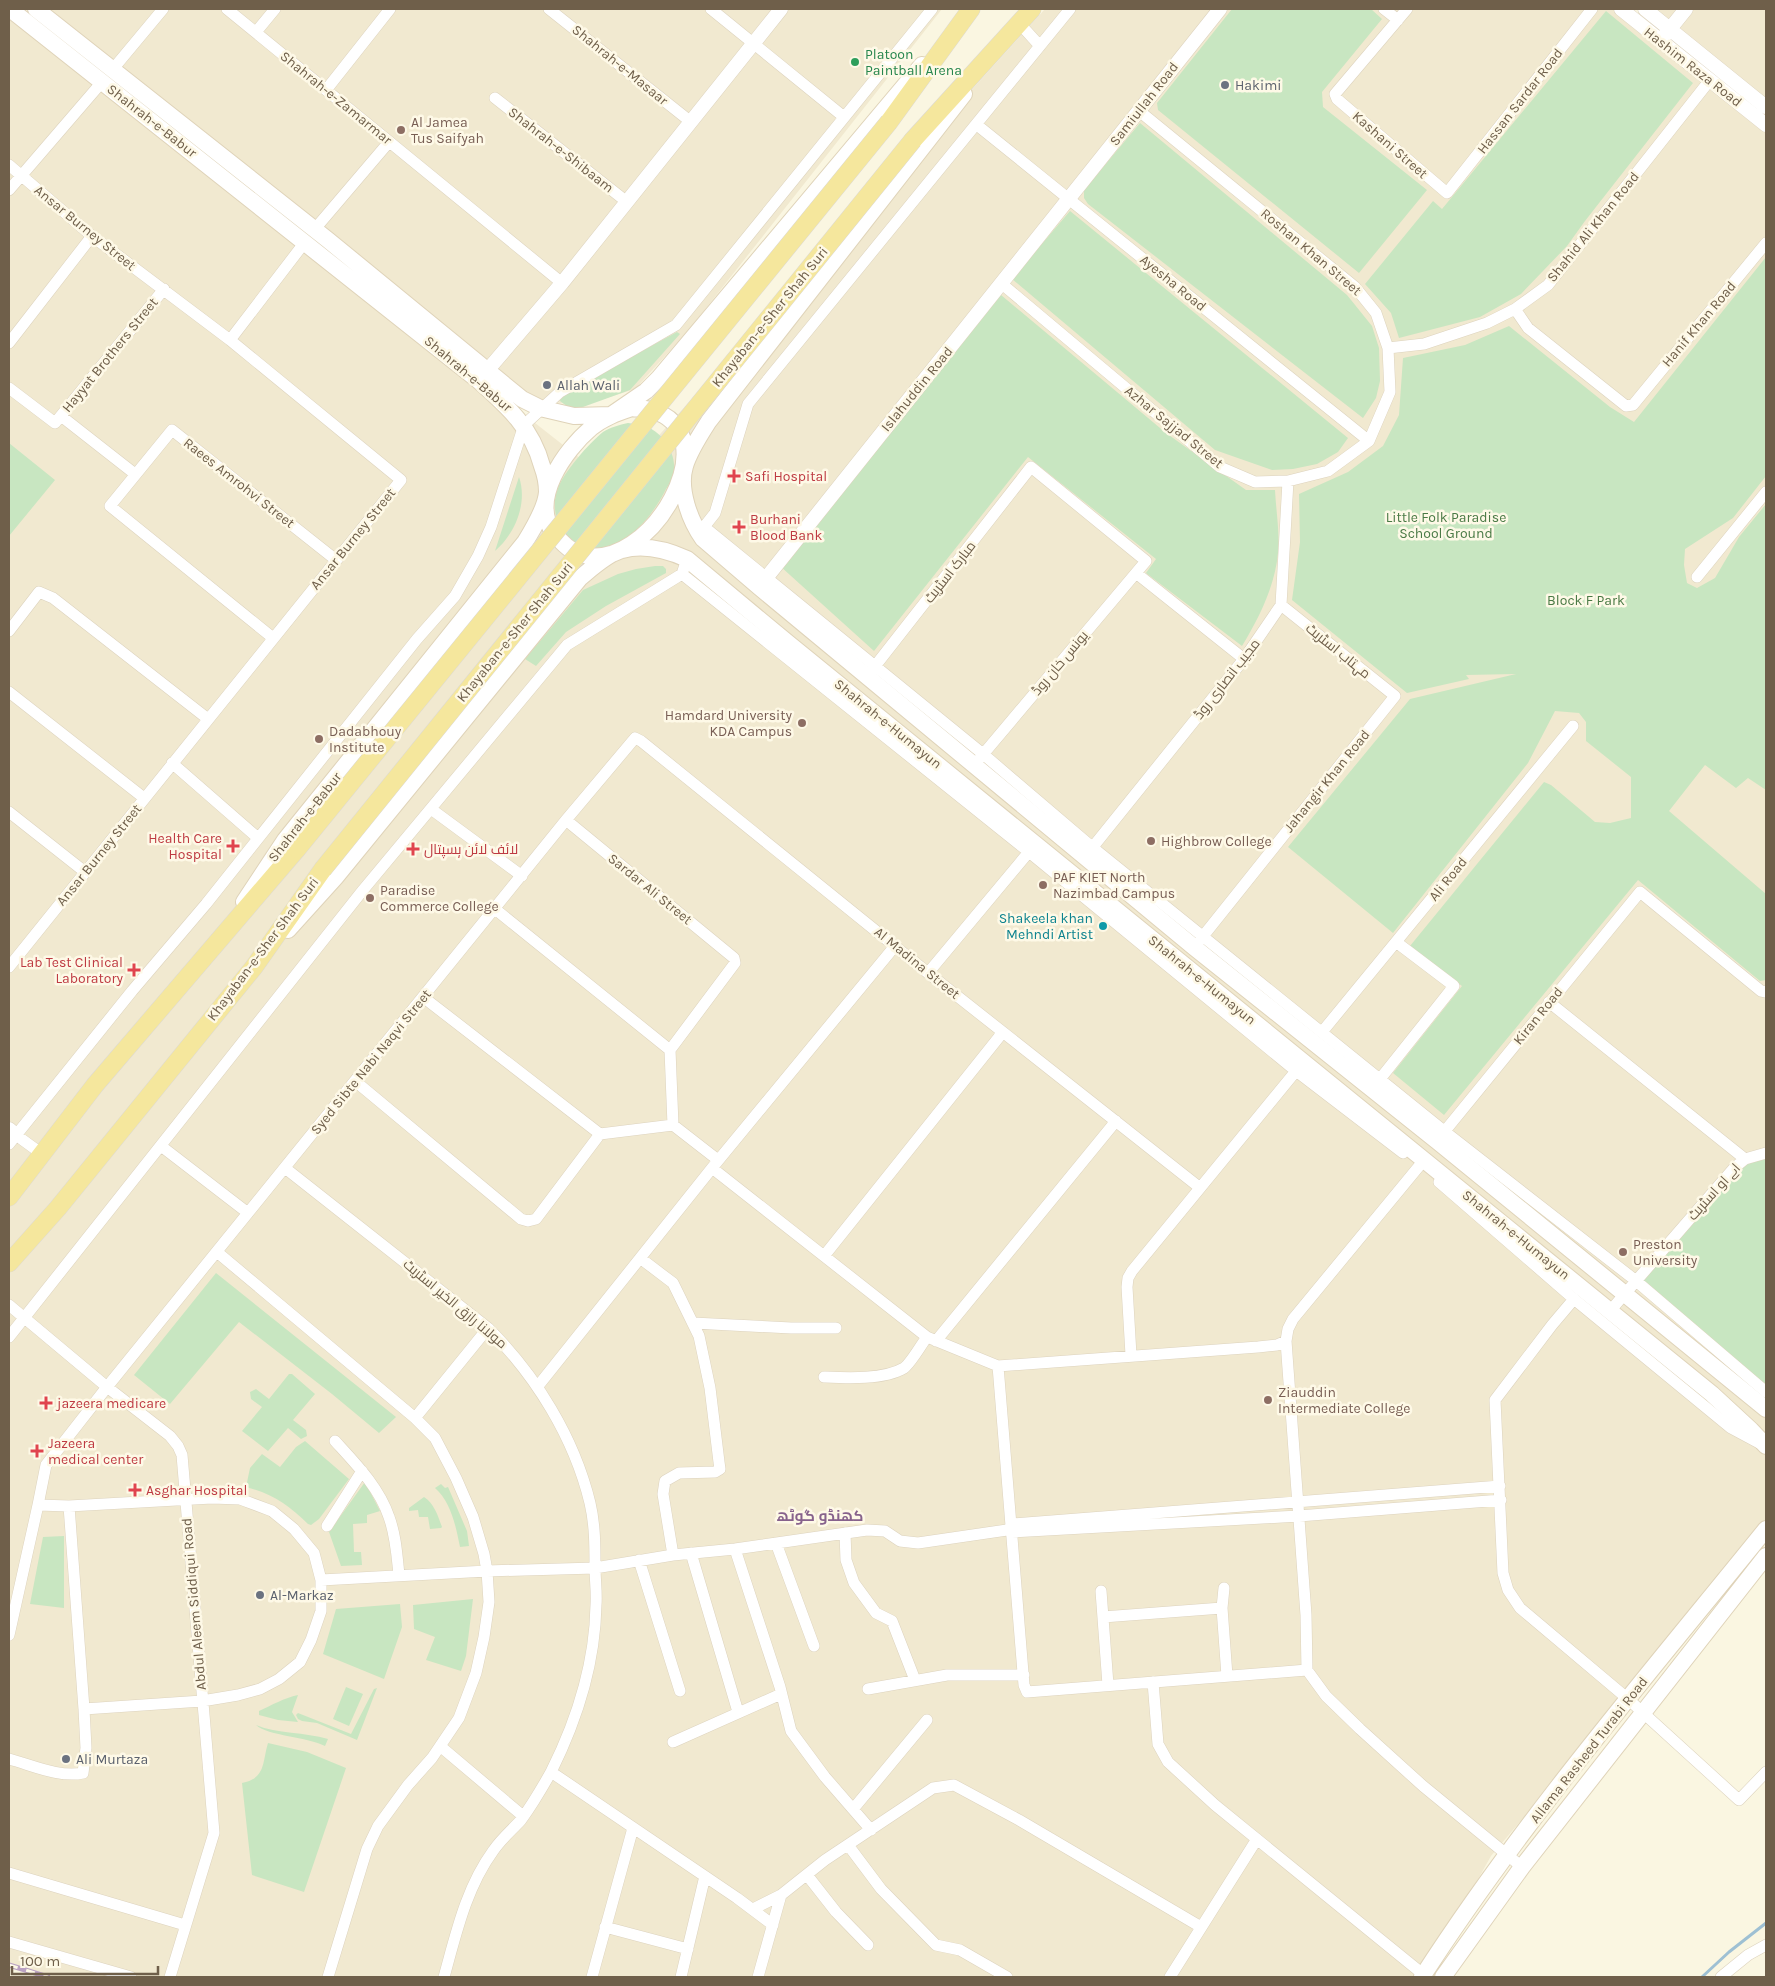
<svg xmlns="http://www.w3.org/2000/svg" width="1775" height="1986" viewBox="0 0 1775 1986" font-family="Karla,Cairo,sans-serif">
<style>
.residential{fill:#f1e9d0}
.green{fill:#c8e6c1}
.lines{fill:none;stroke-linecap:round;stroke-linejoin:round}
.stream{stroke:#9ec0d3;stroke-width:3}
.minor-casing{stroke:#ddd3be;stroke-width:12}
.tertiary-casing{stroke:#ddd3be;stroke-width:15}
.secondary-casing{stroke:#dfd3b9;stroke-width:18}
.primary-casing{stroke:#dcd9d4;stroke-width:19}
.minor{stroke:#fff;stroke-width:11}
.tertiary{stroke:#fff;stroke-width:14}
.secondary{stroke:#fff;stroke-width:16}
.primary{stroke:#f5e79d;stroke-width:18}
.rail-casing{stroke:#baa1c2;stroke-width:5}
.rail{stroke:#fef9e7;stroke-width:3;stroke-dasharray:9;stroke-linecap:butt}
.primary-bridge-casing{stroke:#dcd9d4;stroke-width:19;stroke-linecap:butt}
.primary-bridge{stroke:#f5e79d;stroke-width:18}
.leisure-dot{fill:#2e9e5b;stroke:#fef9e7;stroke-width:2}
.worship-dot{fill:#6b7280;stroke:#fef9e7;stroke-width:2}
.education-dot{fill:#8d6e63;stroke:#fef9e7;stroke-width:2}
.health-dot{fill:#e0444e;stroke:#fef9e7;stroke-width:2}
.culture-dot{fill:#0f9aa8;stroke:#fef9e7;stroke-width:2}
.labels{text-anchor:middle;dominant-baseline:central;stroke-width:5;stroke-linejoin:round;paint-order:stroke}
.leisure-label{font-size:14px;fill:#27864d;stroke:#fef9e7;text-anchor:start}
.street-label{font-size:14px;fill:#6f5f4a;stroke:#fef9e7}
.worship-label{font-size:14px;fill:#5b616d;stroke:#fef9e7;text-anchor:start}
.education-label{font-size:14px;fill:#785e54;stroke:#fef9e7;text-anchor:start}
.health-label{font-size:14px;fill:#be3a42;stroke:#fef9e7;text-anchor:start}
.park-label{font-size:14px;fill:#4a7a45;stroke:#fef9e7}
.culture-label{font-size:14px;fill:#0d838f;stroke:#fef9e7;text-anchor:end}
.neighbourhood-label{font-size:15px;font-weight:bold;fill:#87628c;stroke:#fef9e7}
</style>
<rect width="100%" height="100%" fill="#faf6e1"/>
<path class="residential" d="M48 9H942L688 331 635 389 581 406 532 399Z
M1045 9H1621L1766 126V1530L1491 1856 1423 1977H56L9 1963V10L614 485Z
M1648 9H1766V105Z"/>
<path class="green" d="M1232 9H1371L1382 19 1322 92 1323 107 1427 190 1359 273 1158 110 1157 103Z
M1606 11 1693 83 1585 221 1567 246 1521 294 1480 317 1399 338 1391 313 1365 284 1433 201 1442 209Z
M1140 123 1347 295 1372 326 1379 348 1380 381 1376 398 1363 418 1088 204 1084 198V190Z
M1070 211 1348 438 1338 452 1317 464 1293 469 1272 470 1215 450 1012 279Z
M1766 257V476L1733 518 1685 549 1684 565 1687 583 1697 588 1715 578 1739 537 1766 504V790L1748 778 1736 788 1705 765 1669 811 1766 894V980L1760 981 1638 880 1444 1115 1393 1073 1462 986 1410 946 1544 782 1551 785 1595 822 1610 823 1631 818V777L1586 741V722L1579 713 1555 711 1528 763 1393 933 1288 847 1410 699 1516 674 1466 675 1469 679 1407 693 1292 600 1300 542 1299 494 1348 472 1383 446 1399 415 1403 358 1465 345 1509 326 1610 407 1634 422Z
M1001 295 1166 433 1246 490H1275C1276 511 1280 533 1278 553 1275 586 1259 618 1242 646L1146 573 1156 559 1028 457 874 651 780 566Z
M677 332 680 334 630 390 583 407H568L560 401 561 395Z
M628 423C637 424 646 425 653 430 668 439 678 460 673 477 671 482 666 488 664 493 647 524 614 564 575 542 557 532 550 507 558 488 564 472 589 443 603 432 611 427 619 425 628 423Z
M9 443 55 480 9 536Z
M519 477C528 503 515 534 495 551Z
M655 566H663L666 569V573L606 606 566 632 536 666 525 659 583 590 618 574 636 569Z
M1766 1155V1390L1635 1280 1745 1159Z
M216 1273 396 1417 379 1433 332 1394 239 1322 170 1404 134 1375Z
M289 1374H292L315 1394 293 1420 306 1430 307 1436 301 1439 288 1428 268 1451 242 1431 262 1407 251 1399 250 1392 256 1389 269 1399Z
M305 1441 349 1479 319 1519 311 1525 308 1524C288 1505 273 1494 246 1487L250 1468 262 1454 280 1467 296 1447Z
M365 1482 380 1511 367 1515V1523L353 1524 354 1552H361L362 1565 341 1566 329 1532Z
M441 1484 445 1488 448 1487 467 1531 469 1546 460 1547C456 1527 451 1502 435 1488Z
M424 1497C434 1503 438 1516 442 1527L441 1528 430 1529 428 1517H419L418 1510 409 1511V1508Z
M64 1536V1608L30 1604 43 1537Z
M473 1599 466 1656 461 1671 426 1660 435 1637 414 1629 413 1605Z
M400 1604 402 1627 384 1679 323 1654 336 1609Z
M346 1687 363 1694 349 1726 333 1719Z
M377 1688 357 1740 317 1723 302 1721 298 1719 296 1715 298 1713 351 1734 374 1689Z
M298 1695 292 1712 298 1722 278 1720 259 1715V1711C272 1705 284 1698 298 1695Z
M256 1725C277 1734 305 1732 328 1739L325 1746C308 1737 268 1736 256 1725Z
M268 1743 307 1752 346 1768 304 1892 252 1875 242 1783C266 1778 262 1763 268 1743Z"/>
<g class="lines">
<path class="stream" d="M1702 1977 1729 1952 1766 1923"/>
<defs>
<path id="minor" d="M227 9 562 283
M549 9 691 122
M711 9 844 117
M1384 9 1398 20
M1407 9 1335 94 1337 99 1447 193 1592 9
M1020 24 1040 46
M256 32 275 9
M113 69 163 9
M326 90 390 9
M495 98 627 202
M1138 110 1355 287 1376 313 1388 348 1390 392 1369 441
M977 125 1369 441
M9 165 92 236 230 340 401 480 9 967
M9 190 102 82
M314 230 389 142
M1002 284 1220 467 1255 482 1288 481 1328 471 1369 441
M1515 309 1528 328 1626 406 1633 405 1766 243
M230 340 305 242
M9 343 92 236
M1388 348 1424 344 1487 323 1515 309 1548 285 1710 80
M9 388 55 423 164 289
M61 416 135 474
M703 526 983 754 1092 847 1444 1131 1635 1280 1766 1392
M700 532 715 513 748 404 1070 9
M687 559 682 574 1029 852 1296 1071 1403 1153
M1136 573 1244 659
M1697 577 1766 492
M9 631 39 592 53 598 208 719
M273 638 110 506 172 430 336 560
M872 670 1031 467 1146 561 980 758
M9 692 144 798
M172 763 258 838
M431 809 522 876
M9 812 85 872
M566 820 734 958 735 963 670 1050
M1088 853 1244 659 1281 605 1288 481
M495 909 670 1050 673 1125
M1200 940 1395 696 1281 605
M928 973 1033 847
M423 997 600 1134 673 1125 718 1160
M1549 1002 1745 1159 1766 1153
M1322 1032 1573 726
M1380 1079 1454 986 1396 942
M355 1081 521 1219 528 1221 536 1219 600 1134
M16 1135 42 1154
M1440 1137 1640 892 1761 991 1766 992
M9 1144 132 991 206 904 417 639 455 596 478 556 491 527 524 425 560 392 676 325 932 9
M161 1146 248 1213
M1420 1165 1293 1319 1288 1329 1286 1341 1306 1615 1307 1670 1326 1696 1360 1729 1423 1786 1522 1867
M285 1168 488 1328C536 1376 574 1437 590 1503 595 1524 595 1546 595 1567 595 1580 597 1592 596 1605 595 1663 577 1720 551 1772 542 1788 532 1805 521 1820 512 1830 501 1839 493 1851 466 1888 456 1934 444 1977
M712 1168 927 1337 998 1366 1258 1347 1277 1345 1286 1341
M1439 1182 1574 1299 1731 1428 1759 1443
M217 1252 415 1418 435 1438 456 1478 473 1517 484 1554 487 1571 489 1602 484 1637 476 1673 459 1718 432 1758 408 1785 378 1826 367 1849 328 1977
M824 1256 1003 1032
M640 1258 673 1283 699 1336 710 1388 719 1462 720 1469 715 1472 679 1473 665 1481 663 1494 673 1555
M1574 1299 1552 1325 1495 1400 1503 1573 1508 1590 1520 1608 1628 1699 1739 1800 1766 1772
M9 1305 107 1387 170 1436 178 1446 182 1455 214 1833 170 1977
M1610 1311 1734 1168 1745 1159
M693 1323 791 1328H836
M9 1337 363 890 567 645 682 574
M936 1341 1116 1121
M1131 1355 1127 1287 1128 1278 1132 1271 1296 1071
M998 1366 1024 1685 1027 1692 1307 1670
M824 1377C846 1378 884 1380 904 1368 911 1363 921 1345 927 1337
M538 1386 712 1168 895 946
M415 1418 488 1328
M335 1441C355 1463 379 1487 389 1517 396 1536 397 1556 399 1575
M69 1506 38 1505 46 1465 107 1387 566 820 635 738 641 741 928 973 1199 1187
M327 1526 362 1471
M1010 1527 1012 1524 1500 1486
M845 1533 846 1560 854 1583 876 1613 892 1621 915 1680
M776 1543 814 1646
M735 1549 780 1687 791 1731 825 1777 871 1830
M691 1553 738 1712
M639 1560 680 1691
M321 1580 487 1571 595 1568 673 1555 735 1549 867 1530 885 1531 900 1541 918 1543 1007 1530 1012 1532 1299 1516 1501 1500
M1224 1588 1222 1608 1227 1676
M1101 1591 1108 1685
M1103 1617 1222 1608
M9 1635 38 1505
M1153 1682 1158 1744 1168 1762 1215 1805 1424 1975
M868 1689 947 1675H1024
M673 1742 781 1694
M440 1746 523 1816
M9 1759C32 1765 59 1778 83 1773L86 1748 84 1709 202 1701 238 1695 260 1689 279 1679 300 1662 311 1640 321 1611V1580L314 1553 294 1529 272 1511 240 1499 212 1498 69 1506 84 1709
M551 1772 737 1898 773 1925
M854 1808 927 1720
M848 1845 881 1889 936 1945 960 1950 1007 1977
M9 1873 185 1925
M807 1875 836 1912 868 1945
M753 1909 781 1895 825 1860 933 1788 954 1785 1019 1820 1201 1927
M605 1927 688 1949
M9 1942 131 1977
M592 1977 633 1828
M681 1977 705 1876
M758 1977 781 1895
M1170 1977 1257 1839
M1721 1977 1748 1955 1766 1945"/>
<path id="tertiary" d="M1621 9 1766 125
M1645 9 1766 107
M1665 35 1686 9
M480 379 562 283 781 9
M759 587 1220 9
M9 1129 16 1135"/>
<path id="secondary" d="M10 9 479 381C507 406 532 428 542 466 545 474 547 484 547 492 546 508 533 529 525 542L285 840 244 902
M36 9 328 240 522 399 540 408 574 416 611 415 646 391 659 378 922 65
M964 94 709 421C700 435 690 450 685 466 678 489 690 521 703 539L759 587 1195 948 1437 1141 1766 1409
M632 408C638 409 645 408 650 410 733 430 649 577 580 554 569 551 561 542 554 533 529 500 565 450 591 428 603 418 617 413 632 408Z
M288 930 335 878 580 578C591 569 608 553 622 550 644 544 667 550 687 559L788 643 1712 1394 1751 1430 1766 1446
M1422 1977C1524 1819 1648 1675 1766 1529
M1443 1977 1522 1867 1766 1556"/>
<path id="primary" d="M889 122 971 9
M913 140 1032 9
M9 1197 95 1085 297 849
M9 1263 58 1208 254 967 323 869"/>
</defs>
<use href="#minor" class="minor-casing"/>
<use href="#tertiary" class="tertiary-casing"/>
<use href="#secondary" class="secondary-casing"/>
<use href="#primary" class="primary-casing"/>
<use href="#minor" class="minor"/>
<use href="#tertiary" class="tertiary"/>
<use href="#secondary" class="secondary"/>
<use href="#primary" class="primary"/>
<defs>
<path id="rail" d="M9 1965 48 1977"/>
</defs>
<use href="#rail" class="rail-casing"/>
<use href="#rail" class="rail"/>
<defs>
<path id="primary-bridge" d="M297 849 889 122
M323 869 913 140"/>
</defs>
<use href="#primary-bridge" class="primary-bridge-casing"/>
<use href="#primary-bridge" class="primary-bridge"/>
</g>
<circle class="leisure-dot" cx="855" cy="62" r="5"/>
<g class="worship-dot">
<circle cx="1225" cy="85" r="5"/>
<circle cx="547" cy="385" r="5"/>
<circle cx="260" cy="1595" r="5"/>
<circle cx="66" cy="1759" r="5"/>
</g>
<g class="education-dot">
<circle cx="401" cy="130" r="5"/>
<circle cx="802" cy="723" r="5"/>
<circle cx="319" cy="739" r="5"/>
<circle cx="1151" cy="841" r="5"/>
<circle cx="1043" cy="885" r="5"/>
<circle cx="370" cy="898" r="5"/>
<circle cx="1623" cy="1252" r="5"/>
<circle cx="1268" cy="1400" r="5"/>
</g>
<g class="health-dot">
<path d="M731.5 468.5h5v5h5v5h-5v5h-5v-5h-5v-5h5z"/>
<path d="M736.5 519.5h5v5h5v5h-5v5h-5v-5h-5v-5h5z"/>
<path d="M230.5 838.5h5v5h5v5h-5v5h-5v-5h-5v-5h5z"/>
<path d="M410.5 841.5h5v5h5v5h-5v5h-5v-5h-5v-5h5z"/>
<path d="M131.5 962.5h5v5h5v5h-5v5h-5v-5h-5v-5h5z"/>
<path d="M43.5 1395.5h5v5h5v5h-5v5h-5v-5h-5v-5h5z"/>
<path d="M34.5 1443.5h5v5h5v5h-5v5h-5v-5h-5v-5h5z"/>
<path d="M132.5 1482.5h5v5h5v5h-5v5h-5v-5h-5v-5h5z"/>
</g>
<circle class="culture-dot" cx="1103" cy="926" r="5"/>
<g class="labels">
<g class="leisure-label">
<text x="865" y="54">Platoon<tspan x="865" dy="16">Paintball Arena</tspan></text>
</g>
<g class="street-label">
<text transform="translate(620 65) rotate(39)">Shahrah-e-Masaar</text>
<text transform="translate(1693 67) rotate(38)">Hashim Raza Road</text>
<text transform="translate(336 98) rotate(39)">Shahrah-e-Zamarmar</text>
<text transform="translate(1520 101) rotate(-52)">Hassan Sardar Road</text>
<text transform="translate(1144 104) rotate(-52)">Samiullah Road</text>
<text transform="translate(152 121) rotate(38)">Shahrah-e-Babur</text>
<text transform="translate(1390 145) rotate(41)">Kashani Street</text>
<text transform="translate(561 150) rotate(38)">Shahrah-e-Shibaam</text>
<text transform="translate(1593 227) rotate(-51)">Shahid Ali Khan Road</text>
<text transform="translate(85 228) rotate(39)">Ansar Burney Street</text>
<text transform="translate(1311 252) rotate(40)">Roshan Khan Street</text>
<text transform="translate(1173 283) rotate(39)">Ayesha Road</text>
<text transform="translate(770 317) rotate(-51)">Khayaban-e-Sher Shah Suri</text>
<text transform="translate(1699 324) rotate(-50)">Hanif Khan Road</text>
<text transform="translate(110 355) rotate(-51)">Hayyat Brothers Street</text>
<text transform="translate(468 374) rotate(40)">Shahrah-e-Babur</text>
<text transform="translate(917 389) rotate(-51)">Islahuddin Road</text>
<text transform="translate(1174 427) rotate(39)">Azhar Sajjad Street</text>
<text transform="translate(239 483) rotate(38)">Raees Amrohvi Street</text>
<text transform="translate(353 539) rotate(-51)">Ansar Burney Street</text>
<text transform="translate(950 572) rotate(-52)">مبارک اسٹریٹ</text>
<text transform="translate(515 632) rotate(-51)">Khayaban-e-Sher Shah Suri</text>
<text transform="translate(1338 651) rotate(39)">مہتاب اسٹریٹ</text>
<text transform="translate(1060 663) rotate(-50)">یونس خان روڈ</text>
<text transform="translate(1227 679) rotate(-52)">مجیب انصاری روڈ</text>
<text transform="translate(888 724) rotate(39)">Shahrah-e-Humayun</text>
<text transform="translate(1327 781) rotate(-51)">Jahangir Khan Road</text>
<text transform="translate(305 817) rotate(-52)">Shahrah-e-Babur</text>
<text transform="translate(99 855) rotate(-51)">Ansar Burney Street</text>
<text transform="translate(1448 879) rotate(-51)">Ali Road</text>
<text transform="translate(650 889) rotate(39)">Sardar Ali Street</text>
<text transform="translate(263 949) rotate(-53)">Khayaban-e-Sher Shah Suri</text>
<text transform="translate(917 963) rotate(39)">Al Madina Street</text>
<text transform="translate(1202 980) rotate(39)">Shahrah-e-Humayun</text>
<text transform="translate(1538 1016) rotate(-51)">Kiran Road</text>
<text transform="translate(371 1062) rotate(-51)">Syed Sibte Nabi Naqvi Street</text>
<text transform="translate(1714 1192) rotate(-48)">اے او اسٹریٹ</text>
<text transform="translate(1516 1235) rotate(39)">Shahrah-e-Humayun</text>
<text transform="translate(455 1304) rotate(40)">مولانا رازق الخیر اسٹریٹ</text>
<text transform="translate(194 1604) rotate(-95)">Abdul Aleem Siddiqui Road</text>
<text transform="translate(1589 1750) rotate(-52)">Allama Rasheed Turabi Road</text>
</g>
<g class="worship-label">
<text x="1235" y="85">Hakimi</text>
<text x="557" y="385">Allah Wali</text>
<text x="270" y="1595">Al-Markaz</text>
<text x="76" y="1759">Ali Murtaza</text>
</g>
<g class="education-label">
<text x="411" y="122">Al Jamea<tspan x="411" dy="16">Tus Saifyah</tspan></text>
<text x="792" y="715" text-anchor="end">Hamdard University<tspan x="792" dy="16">KDA Campus</tspan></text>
<text x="329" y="731">Dadabhouy<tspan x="329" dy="16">Institute</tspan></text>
<text x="1161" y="841">Highbrow College</text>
<text x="1053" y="877">PAF KIET North<tspan x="1053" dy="16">Nazimbad Campus</tspan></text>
<text x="380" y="890">Paradise<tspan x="380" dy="16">Commerce College</tspan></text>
<text x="1633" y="1244">Preston<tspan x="1633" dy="16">University</tspan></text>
<text x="1278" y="1392">Ziauddin<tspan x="1278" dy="16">Intermediate College</tspan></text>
</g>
<g class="health-label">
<text x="745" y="476">Safi Hospital</text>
<text x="750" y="519">Burhani<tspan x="750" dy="16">Blood Bank</tspan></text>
<text x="222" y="838" text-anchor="end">Health Care<tspan x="222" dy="16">Hospital</tspan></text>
<text x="424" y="849">لائف لائن ہسپتال</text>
<text x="123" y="962" text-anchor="end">Lab Test Clinical<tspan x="123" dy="16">Laboratory</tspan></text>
<text x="57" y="1403">jazeera medicare</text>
<text x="48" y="1443">Jazeera<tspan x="48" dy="16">medical center</tspan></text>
<text x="146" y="1490">Asghar Hospital</text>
</g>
<g class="park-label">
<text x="1446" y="517">Little Folk Paradise<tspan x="1446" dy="16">School Ground</tspan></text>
<text x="1586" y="600">Block F Park</text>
</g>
<g class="culture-label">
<text x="1093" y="918">Shakeela khan<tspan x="1093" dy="16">Mehndi Artist</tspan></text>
</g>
<g class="neighbourhood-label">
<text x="820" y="1516">کھنڈو گوٹھ</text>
</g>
</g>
<rect width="1775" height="1986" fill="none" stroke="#6f5f4a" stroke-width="20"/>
<path d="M12 1966v8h146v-8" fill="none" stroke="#6f5f4a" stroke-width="2.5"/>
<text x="20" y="1966" font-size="15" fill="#6f5f4a" stroke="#fef9e7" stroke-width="4" paint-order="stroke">100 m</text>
</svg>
